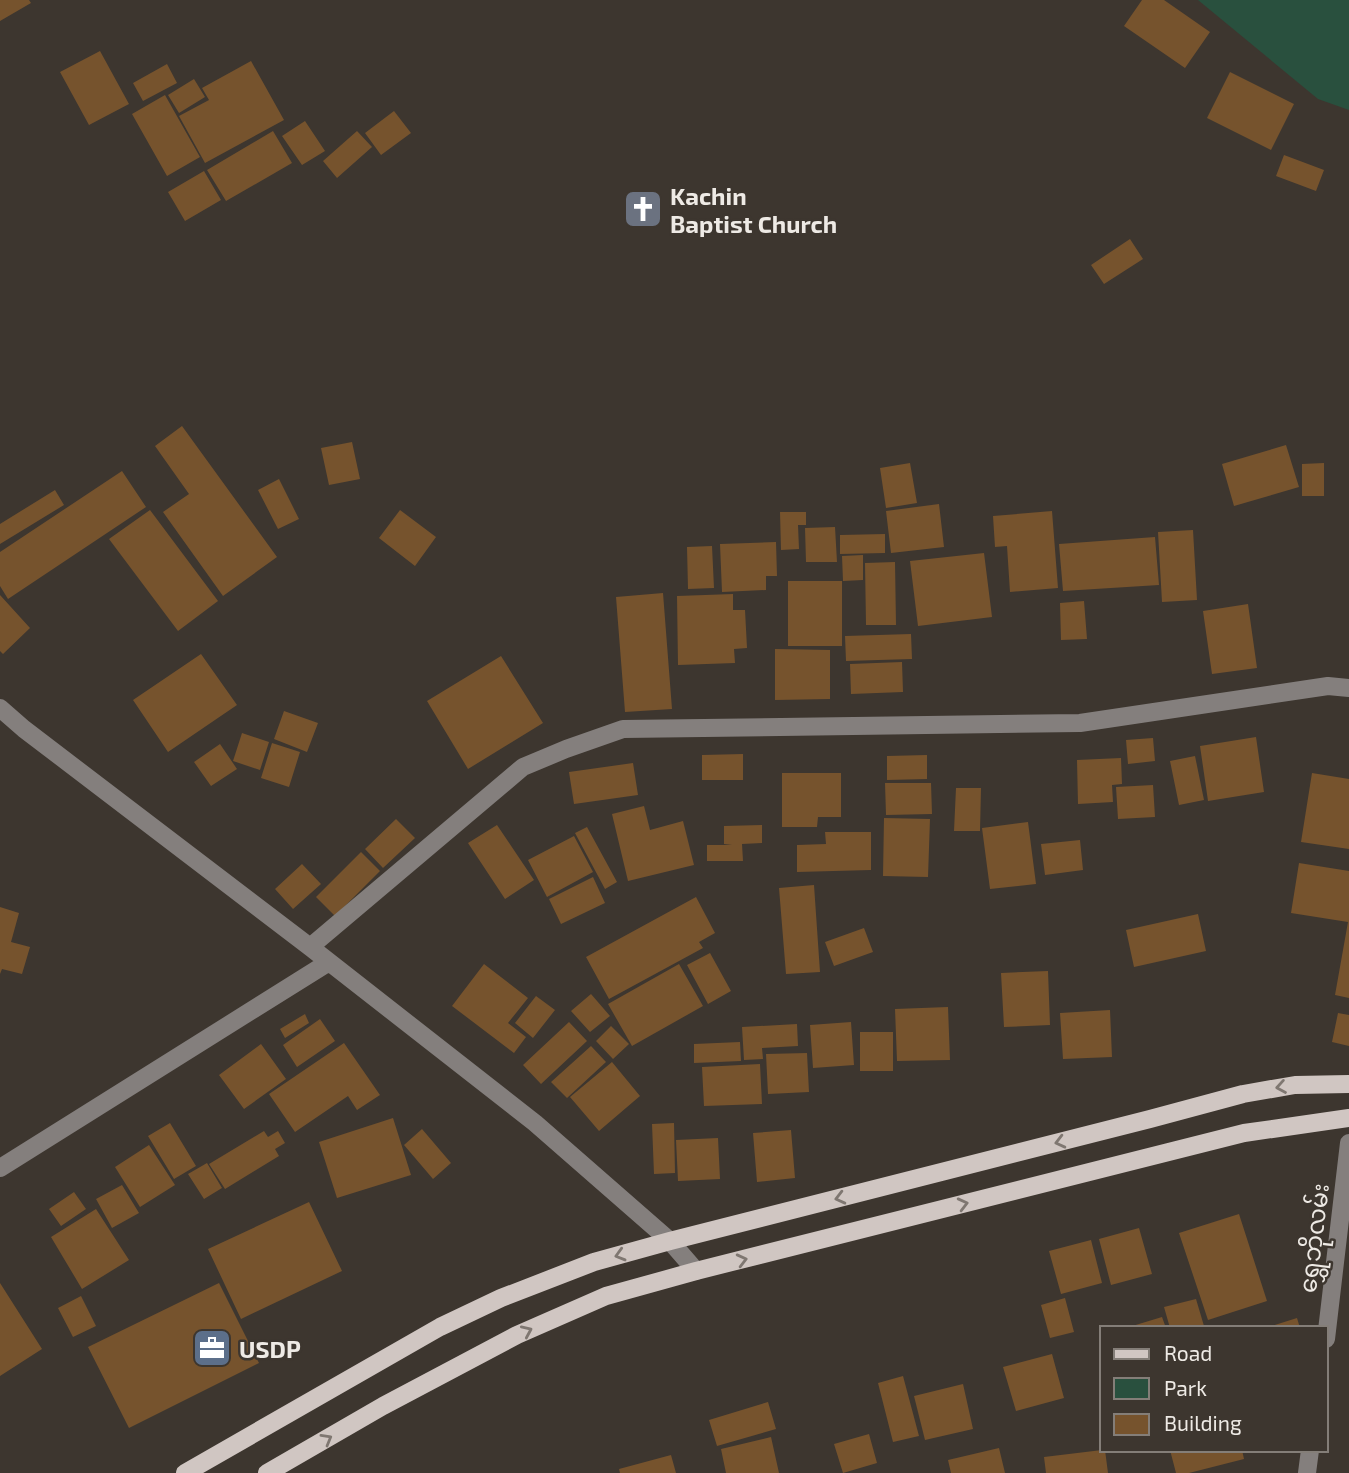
<svg xmlns="http://www.w3.org/2000/svg" width="1349" height="1473" viewBox="0 0 1349 1473" font-family="'Exo 2','Noto Sans Myanmar',sans-serif">
<style>
.green{fill:#29503e}
.building{fill:#76532d}
.lines{fill:none;stroke-linecap:round;stroke-linejoin:round}
.minor{stroke:#847f7d;stroke-width:18}
.major{stroke:#d0c6c2;stroke-width:18}
.oneway{stroke:#7f7771}
.labels{text-anchor:middle;dominant-baseline:central;stroke-width:5;stroke-linejoin:round;paint-order:stroke}
.poi-label{font-size:24px;font-weight:bold;fill:#eeeae5;stroke:#3d362f;text-anchor:start}
.street-label{font-size:24px;fill:#eeeae5;stroke:#3d362f}
</style>
<rect width="100%" height="100%" fill="#3d362f"/>
<path class="green" d="M1198 0H1349V110L1318 99Z"/>
<path class="building" d="M0 0H29L31 3 0 21Z
M1142 0H1164L1210 32 1185 68 1124 26Z
M100 51 129 104 89 125 60 72Z
M251 61 284 120 205 163 179 116 209 100 202 88Z
M167 64 177 83 143 101 133 83Z
M1230 72 1294 104 1271 150 1207 118Z
M194 79 205 97 179 113 168 95Z
M165 95 200 157 167 176 132 114Z
M394 111 411 133 381 155 365 133Z
M305 121 325 151 302 165 282 136Z
M273 131 292 163 226 201 207 170Z
M357 131 372 147 337 178 323 161Z
M1284 155 1324 170 1316 191 1276 176Z
M204 171 221 200 185 221 168 192Z
M1130 239 1143 259 1104 284 1091 265Z
M182 426 277 557 223 596 163 512 189 494 155 446Z
M352 442 360 479 329 485 321 448Z
M1286 445 1299 487 1234 506 1222 464Z
M910 463 917 503 886 508 880 468Z
M1324 463V496H1302V464Z
M122 471 146 507 8 599 0 586V552Z
M279 479 299 519 278 529 258 490Z
M55 490 64 505 0 544V524Z
M939 504 944 547 891 553 886 511Z
M150 510 218 601 178 631 109 539Z
M400 510 436 537 415 566 379 538Z
M1052 511 1058 588 1010 592 1007 546 995 547 993 516Z
M780 512H806V525H798L799 549 781 550Z
M835 527 837 562H806L805 528Z
M1193 530 1197 600 1162 602 1158 532Z
M885 534V553L840 554V535Z
M1155 537 1159 585 1063 591 1059 544Z
M776 542 777 576H766V590L722 592 720 544Z
M712 546 714 588 688 589 687 547Z
M984 553 992 617 918 626 910 561Z
M863 555V580L843 581 842 556Z
M895 562 896 625H866L865 563Z
M788 581H842V646H788Z
M663 593 672 709 625 712 616 597Z
M733 594V610H745L747 648 734 649 735 663 678 665 677 596Z
M0 595 30 628 3 654 0 651Z
M1084 601 1087 639 1061 640 1060 603Z
M1248 604 1257 668 1212 674 1203 611Z
M911 634 912 659 846 661 845 636Z
M775 649 830 650V699L775 700Z
M201 654 237 705 168 752 133 700Z
M501 656 543 723 468 769 427 701Z
M902 662 903 692 851 694 850 664Z
M284 711 318 723 307 752 274 739Z
M242 733 269 742 260 770 233 761Z
M1256 737 1264 792 1208 801 1200 746Z
M1153 738 1155 761 1128 764 1126 740Z
M272 743 300 752 289 787 261 778Z
M220 744 237 769 211 786 194 762Z
M743 754V780H702V755Z
M927 755V779L887 780V756Z
M1195 756 1204 800 1179 805 1170 761Z
M1121 758 1122 784 1112 785 1113 802 1078 804 1077 760Z
M633 763 638 795 574 804 569 772Z
M782 773H841V817H818L817 827H782Z
M1312 773 1349 779V849L1301 842Z
M885 783H931L932 814 886 815Z
M1153 785 1155 817 1118 819 1116 787Z
M956 788H981L980 831H954Z
M644 806 650 830 683 821 694 865 628 881 612 814Z
M884 818 930 819 928 877 883 876Z
M396 819 415 838 383 868 365 849Z
M1028 822 1036 884 990 889 982 828Z
M497 825 534 880 505 899 468 843Z
M762 825V843L742 844 743 861H707V845H732L724 844V826Z
M587 827 617 882 605 889 575 833Z
M825 832H871V870L797 872V845L826 844Z
M574 836 593 872 547 897 528 860Z
M1080 840 1083 870 1045 875 1041 844Z
M361 852 380 871 335 916 316 897Z
M1299 863 1349 871V998L1335 995 1348 922 1291 913Z
M302 864 321 884 293 909 275 889Z
M593 877 605 903 561 924 549 899Z
M814 885 820 972 786 974 779 888Z
M696 897 715 933 699 942 703 948 609 999 586 957Z
M0 907 19 913 11 942 30 947 22 974 2 969 0 974Z
M1198 914 1206 951 1134 967 1126 930Z
M864 928 873 952 834 966 825 942Z
M710 953 731 991 708 1004 687 965Z
M484 964 528 998 508 1023 526 1037 514 1053 452 1006Z
M679 964 703 1006 632 1046 608 1004Z
M1048 971 1050 1025 1004 1027 1001 973Z
M591 994 610 1016 590 1032 571 1011Z
M536 996 555 1010 533 1038 515 1023Z
M948 1007 950 1060 897 1061 895 1009Z
M1110 1010 1112 1057 1063 1059 1060 1013Z
M1338 1013 1349 1015V1046L1332 1042Z
M305 1014 309 1023 285 1038 280 1029Z
M320 1019 335 1041 297 1067 283 1045Z
M569 1022 587 1041 541 1084 523 1065Z
M851 1022 854 1065 813 1068 810 1025Z
M797 1024 798 1046 762 1048 763 1059 744 1060 742 1027Z
M611 1026 629 1044 613 1059 596 1041Z
M860 1032H893V1071H860Z
M740 1042 741 1061 694 1063V1044Z
M344 1043 380 1095 357 1110 348 1096 295 1132 269 1094Z
M261 1044 286 1079 244 1109 219 1075Z
M591 1046 606 1062 567 1098 551 1082Z
M807 1053 809 1092 768 1094 766 1054Z
M612 1062 640 1096 599 1131 570 1097Z
M760 1064 762 1104 704 1106 702 1067Z
M393 1118 411 1175 337 1198 319 1142Z
M170 1123 196 1166 174 1179 148 1136Z
M674 1123 675 1173 654 1174 652 1124Z
M422 1129 451 1163 433 1179 404 1145Z
M791 1130 795 1178 757 1182 753 1133Z
M264 1131 268 1137 278 1131 285 1143 275 1149 279 1156 225 1189 209 1164Z
M718 1138 720 1179 678 1181 676 1140Z
M149 1145 175 1185 140 1207 115 1167Z
M207 1163 222 1188 204 1199 188 1174Z
M122 1185 139 1213 112 1228 96 1199Z
M74 1192 86 1209 61 1226 49 1209Z
M309 1202 342 1271 241 1319 208 1249Z
M96 1209 129 1260 82 1289 51 1237Z
M1239 1214 1267 1301 1208 1320 1179 1233Z
M1139 1228 1152 1274 1111 1285 1099 1239Z
M1091 1240 1102 1283 1061 1294 1049 1251Z
M0 1283 42 1349 0 1376Z
M219 1283 259 1363 129 1428 88 1347Z
M81 1296 96 1326 73 1337 58 1308Z
M1065 1298 1074 1332 1050 1338 1041 1305Z
M1196 1299 1204 1326 1197 1328H1170L1164 1307Z
M1162 1317 1166 1328H1129V1327Z
M1297 1318 1300 1328H1268V1327Z
M1052 1354 1064 1398 1016 1411 1003 1367Z
M903 1376 919 1436 893 1442 878 1383Z
M963 1384 973 1429 925 1440 914 1396Z
M768 1402 776 1429 717 1446 709 1420Z
M869 1434 877 1463 843 1473 834 1444Z
M771 1437 779 1473H726L721 1449Z
M999 1448 1005 1473H951L948 1460Z
M1102 1450H1105L1108 1473H1046L1044 1457Z
M1170 1450H1242L1244 1459 1189 1473H1176Z
M671 1455 676 1473H620L619 1469Z"/>
<g class="lines">
<path class="minor" d="M0 708 24 729 310 947 535 1123 670 1241 696 1271
M310 947 523 767 566 749 623 729 1080 723 1328 686 1349 688
M0 1168 329 962
M1326 1339 1349 1143
M1307 1473 1310 1450"/>
<path class="major" d="M185 1473 440 1327 501 1298 594 1262 670 1241 1150 1119 1243 1094 1295 1085 1349 1084
M267 1473 383 1406 517 1335 606 1296 696 1271 1244 1133 1349 1118"/>
</g>
<defs><path id="oneway-chevron" d="M-2-3.5L2.5 0L-2 3.5" fill="none" stroke-width="1.6" stroke-linecap="round" stroke-linejoin="round" transform="scale(1.75)"/></defs>
<g class="oneway">
<use href="#oneway-chevron" transform="translate(1281 1087) rotate(170)"/>
<use href="#oneway-chevron" transform="translate(1060 1142) rotate(166)"/>
<use href="#oneway-chevron" transform="translate(840 1198) rotate(166)"/>
<use href="#oneway-chevron" transform="translate(963 1204) rotate(-14)"/>
<use href="#oneway-chevron" transform="translate(620 1255) rotate(164)"/>
<use href="#oneway-chevron" transform="translate(742 1260) rotate(-14)"/>
<use href="#oneway-chevron" transform="translate(527 1331) rotate(-24)"/>
<use href="#oneway-chevron" transform="translate(327 1439) rotate(-30)"/>
</g>
<defs>
<symbol id="church-square" viewBox="-11 -11 22 22"><rect x="-9" y="-9" width="18" height="18" rx="4" fill="#6b7280" stroke="#3d362f"/><path d="M-1.2-6h2.4v3.5h3.3v2.4h-3.3V6h-2.4V-.1h-3.3v-2.4h3.3Z" fill="#fff"/></symbol>
<symbol id="office-square" viewBox="-11 -11 22 22"><rect x="-9" y="-9" width="18" height="18" rx="4" fill="#5c6f8a" stroke="#3d362f"/><path d="M-6-3h4V-5.5h4V-3h4V5H-6ZM-1-4.5V-3h2v-1.5ZM-6 0V1H6V0Z" fill="#fff"/></symbol>
</defs>
<g fill-rule="evenodd">
<use href="#church-square" x="621" y="187" width="44" height="44"/>
<use href="#office-square" x="190" y="1326" width="44" height="44"/>
</g>
<g class="labels">
<g class="poi-label">
<text x="670" y="195">Kachin<tspan x="670" dy="28">Baptist Church</tspan></text>
<text x="239" y="1348">USDP</text>
</g>
<g class="street-label">
<text transform="translate(1313 1238) rotate(-83)">ရွှေဘိုလမ်း</text>
</g>
</g>
<rect x="1100" y="1326" width="228" height="126" fill="#3d362f" stroke="#847e78" stroke-width="2"/>
<rect x="1114" y="1349" width="35" height="10" fill="#d0c6c2" stroke="#847e78" stroke-width="2"/>
<text x="1164" y="1361" font-size="21" fill="#eeeae5">Road</text>
<rect x="1114" y="1378" width="35" height="21" fill="#29503e" stroke="#847e78" stroke-width="2"/>
<text x="1164" y="1396" font-size="21" fill="#eeeae5">Park</text>
<rect x="1114" y="1414" width="35" height="21" fill="#76532d" stroke="#847e78" stroke-width="2"/>
<text x="1164" y="1431" font-size="21" fill="#eeeae5">Building</text>
</svg>
